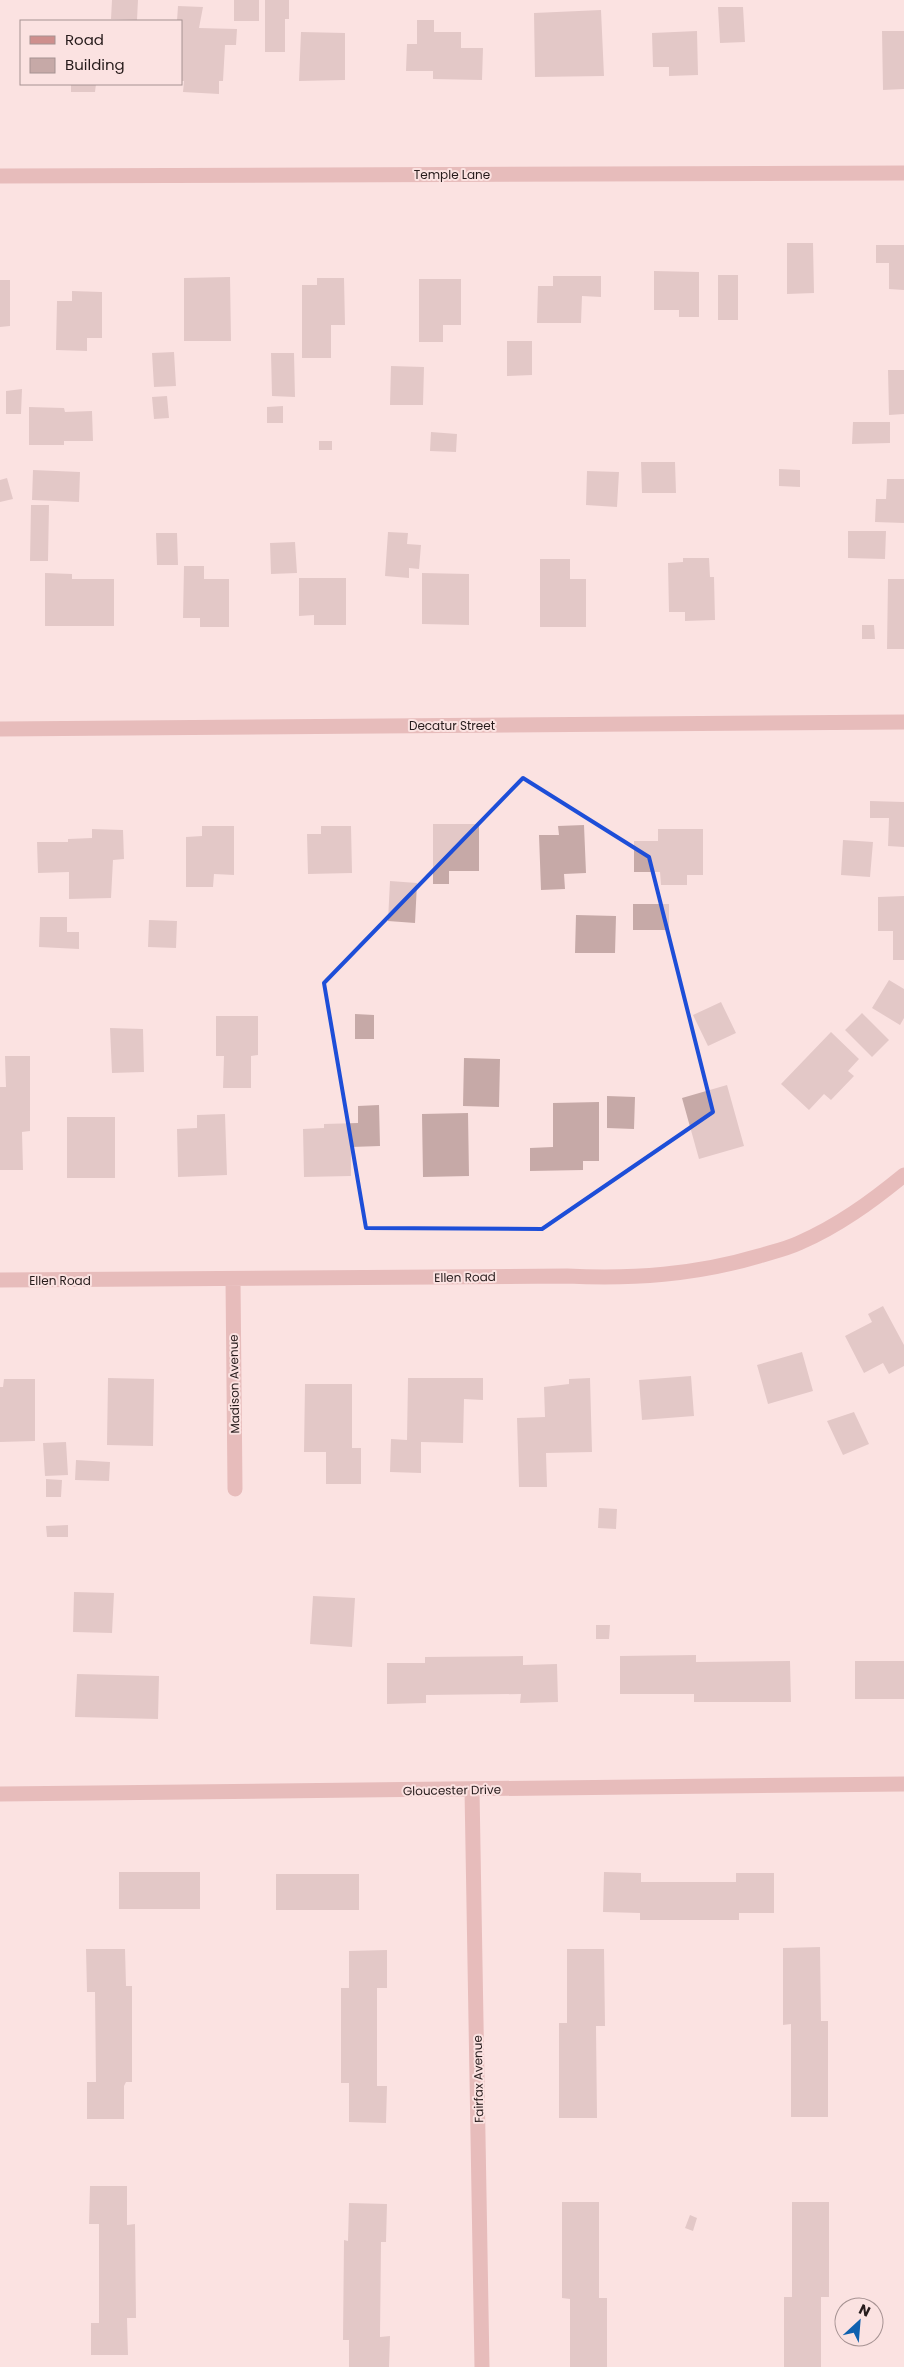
<svg xmlns="http://www.w3.org/2000/svg" width="904" height="2367" viewBox="0 0 904 2367" font-family="Poppins,sans-serif">
<style>
.building{fill:#c6a9a7}
.lines{fill:none;stroke-linecap:round;stroke-linejoin:round}
.street{stroke:#ce8f8d;stroke-width:15}
.marked{fill:none;stroke:#1d4ed8;stroke-width:4;stroke-linejoin:round}
.labels{text-anchor:middle;dominant-baseline:central;stroke-width:4;stroke-linejoin:round;paint-order:stroke}
.street-label{font-size:12px;fill:#261b1b;stroke:#fbe2e1}
</style>
<rect width="100%" height="100%" fill="#fbe2e1"/>
<path class="building" d="M112 0H138L137 20 111 19Z
M234 0H259V21H234Z
M265 0H289V19H285V52H265Z
M178 6 203 7 199 28 237 29 236 45H225L223 81H219V94L183 92 184 81H181V21H177Z
M718 7H743L745 42 720 43Z
M601 10 604 76 535 77 534 13Z
M417 20H434V32H461V48H483L482 80 433 79V71H406L407 44H417Z
M697 31 698 75 669 76V67H653L652 33Z
M882 31H904V89L883 90Z
M301 32 345 33V80L299 81Z
M71 84H96L95 92H71Z
M787 243H813L814 293 787 294Z
M876 245H904V290L889 289V263H876Z
M654 271 699 272V317H679V310H654Z
M718 275H738V320H718Z
M553 276H601V297L582 296 581 323H537L538 286H553Z
M230 277 231 341H184V278Z
M317 278H344L345 325H331V358H302V285H317Z
M419 279H461V325H443V342H419Z
M0 280H10V326L0 327Z
M72 291 102 292V338H87V351L56 350 57 301H72Z
M507 341H532V375L507 376Z
M174 352 176 386 154 387 152 353Z
M271 353H294L295 397 272 396Z
M391 366 424 367 423 405H390Z
M888 370H904V414L889 415Z
M22 389 21 414H6V391Z
M167 396 169 418 154 419 152 397Z
M283 406V423H267V407Z
M29 407 64 408 65 412 92 411 93 441H64V445H29Z
M853 422H890V443L852 444Z
M431 432 457 434 456 452 430 451Z
M319 441H332V450H319Z
M641 462H675L676 493H642Z
M779 469 800 470V487L779 486Z
M33 470 80 472 79 502 32 500Z
M587 471 619 472 617 507 586 505Z
M7 478 13 499 0 502V480Z
M887 479H904V523L875 522 876 499H886Z
M31 505H49L48 561H30Z
M848 531H886L885 559 848 558Z
M388 532 408 533 407 544 421 545 419 569 409 568V578L385 576Z
M156 533H177L178 565H157Z
M295 542 297 573 271 574 270 543Z
M683 558H709L710 577H714L715 620 685 621V612H669L668 563 683 562Z
M540 559H570V579H586V627H540Z
M184 566H204V579H229V627H200V618H183Z
M45 573 72 574V579H114V626H45Z
M422 573 469 574V625L422 624Z
M299 578H346V625H314V615L299 616Z
M888 579H904V649H887Z
M862 625H874L875 639H862Z
M870 801 904 802V847L888 846 889 818H870Z
M433 824H479V871H449V884H433Z
M584 825 586 873 564 874 565 889 541 890 539 835H559L558 826Z
M202 826H234V875L214 874 213 887H186V837L202 836Z
M321 826H351L352 873 308 874 307 834H321Z
M92 829 123 830 124 859 113 860 111 898 69 899V872L38 873 37 842H68V839L92 838Z
M658 829H703V875H687V885H661L660 872H634V841H658Z
M843 840 873 842 870 877 841 875Z
M390 881 417 883 415 923 388 921Z
M904 896V960H893V931H878V897Z
M633 904H669V930H633Z
M576 915 616 916 615 953H575Z
M40 917H67V932H79V949L39 947Z
M149 920 177 921 176 948 148 947Z
M889 980 904 989V1018L900 1025 872 1008Z
M721 1002 736 1033 708 1046 693 1015Z
M862 1013 889 1040 872 1057 845 1030Z
M355 1014 374 1015V1039H355Z
M216 1016H258V1055L251 1056V1088H223L224 1056H216Z
M110 1028 143 1029 144 1072 112 1073Z
M831 1032 859 1059 848 1071 854 1076 831 1100 824 1094 809 1110 781 1084Z
M5 1056H30V1131L22 1132 23 1170H0V1087H6Z
M464 1058 500 1059 499 1107 463 1106Z
M727 1085 744 1146 699 1159 682 1098Z
M607 1096 635 1097 634 1129 607 1128Z
M599 1102V1161H583V1170L530 1171V1148L553 1147V1103Z
M379 1105 380 1146 351 1147V1176L304 1177 303 1129 324 1128V1124L358 1123V1106Z
M468 1113 469 1176 423 1177 422 1114Z
M225 1114 227 1175 178 1177 177 1129 197 1128V1115Z
M67 1117H115V1178H67Z
M883 1306 904 1345V1366L889 1374 883 1363 864 1373 845 1336 872 1322 868 1314Z
M802 1352 813 1391 768 1404 757 1365Z
M691 1376 694 1416 642 1420 639 1380Z
M108 1378 154 1379 153 1446 107 1445Z
M408 1378H483V1400L464 1399 463 1443 421 1442V1473L390 1472 391 1439 407 1440Z
M590 1378 592 1452 546 1453 547 1487H519L517 1418 545 1417 544 1387 569 1384V1379Z
M4 1379H35V1441L0 1442V1387H3Z
M305 1384H352V1448H361V1484H326V1452H304Z
M854 1412 869 1444 843 1455 827 1421Z
M66 1442 68 1475 45 1476 43 1443Z
M76 1460 110 1462 109 1481 75 1480Z
M46 1479 62 1480 61 1497H46Z
M599 1508 617 1509 616 1529 598 1528Z
M68 1525V1537H47L46 1526Z
M74 1592 114 1593 112 1633 73 1632Z
M313 1596 355 1598 352 1647 310 1644Z
M596 1625H610L609 1639H596Z
M696 1655V1662L790 1661 791 1702H694V1694H620V1656Z
M523 1656V1665L557 1664 558 1702 520 1703 521 1694 426 1695V1703L387 1704V1663H425V1657Z
M855 1661H904V1699H855Z
M77 1674 159 1676 158 1719 75 1717Z
M119 1872H200V1909H119Z
M604 1872 641 1873V1882H736V1873H774V1913H739V1920H640V1913L603 1912Z
M276 1874H359V1910H276Z
M820 1947 821 2021H828V2117H791V2024L783 2025V1948Z
M86 1949H125L126 1986H132V2082H126L124 2086V2119H87V2082H96L95 1992H87Z
M567 1949H604L605 2026H596L597 2118H559V2023H567Z
M387 1950V1988H377V2086H387L386 2123 349 2122V2083H341V1988H349V1951Z
M90 2186H127V2225L135 2224 136 2318H127L128 2355H91V2323H99V2224H89Z
M562 2202H599V2298H607V2367H570V2299L562 2298Z
M792 2202H829V2297H821V2367H784V2297H792Z
M349 2203 387 2204 386 2242H381L380 2337 390 2336 389 2367H349V2340H343L344 2240 348 2241Z
M690 2215 697 2218 693 2231 685 2228Z"/>
<g class="lines">
<path class="street" d="M0 176 904 173
M0 729 904 722
M0 1280 567 1276C633 1279 695 1275 759 1256 772 1252 786 1249 799 1243 838 1226 871 1202 904 1175
M233 1280 235 1489
M472 1790 482 2367
M0 1794 904 1784"/>
</g>
<path d="M0 0H904V2367H0ZM523 778 649 857 713 1112 542 1229 366 1228 324 983Z" fill="#fbe2e1" fill-opacity=".55" fill-rule="evenodd"/>
<path class="marked" d="M523 778 649 857 713 1112 542 1229 366 1228 324 983Z"/>
<g class="labels">
<g class="street-label">
<text x="452" y="174">Temple Lane</text>
<text x="452" y="725">Decatur Street</text>
<text transform="translate(465 1277) rotate(-1)">Ellen Road</text>
<text x="60" y="1280">Ellen Road</text>
<text transform="translate(234 1384) rotate(-91)">Madison Avenue</text>
<text transform="translate(452 1790) rotate(-1)">Gloucester Drive</text>
<text transform="translate(478 2079) rotate(-91)">Fairfax Avenue</text>
</g>
</g>
<rect x="20" y="20" width="162" height="65" fill="#fbe2e1" stroke="#a69292"/>
<rect x="30" y="36" width="25" height="8" fill="#ce8f8d" stroke="#a69292"/>
<text x="65" y="45" font-size="15" fill="#261b1b">Road</text>
<rect x="30" y="58" width="25" height="15" fill="#c6a9a7" stroke="#a69292"/>
<text x="65" y="70" font-size="15" fill="#261b1b">Building</text>
<g transform="translate(859 2322) rotate(26)"><circle r="24" fill="#fbe2e1" stroke="#a69292"/>
<path d="M0-4L9 19L0 12L-9 19Z" fill="#0f61af"/>
<text y="-8" font-size="14" font-weight="bold" text-anchor="middle" fill="#261b1b">N</text>
</g>
</svg>
